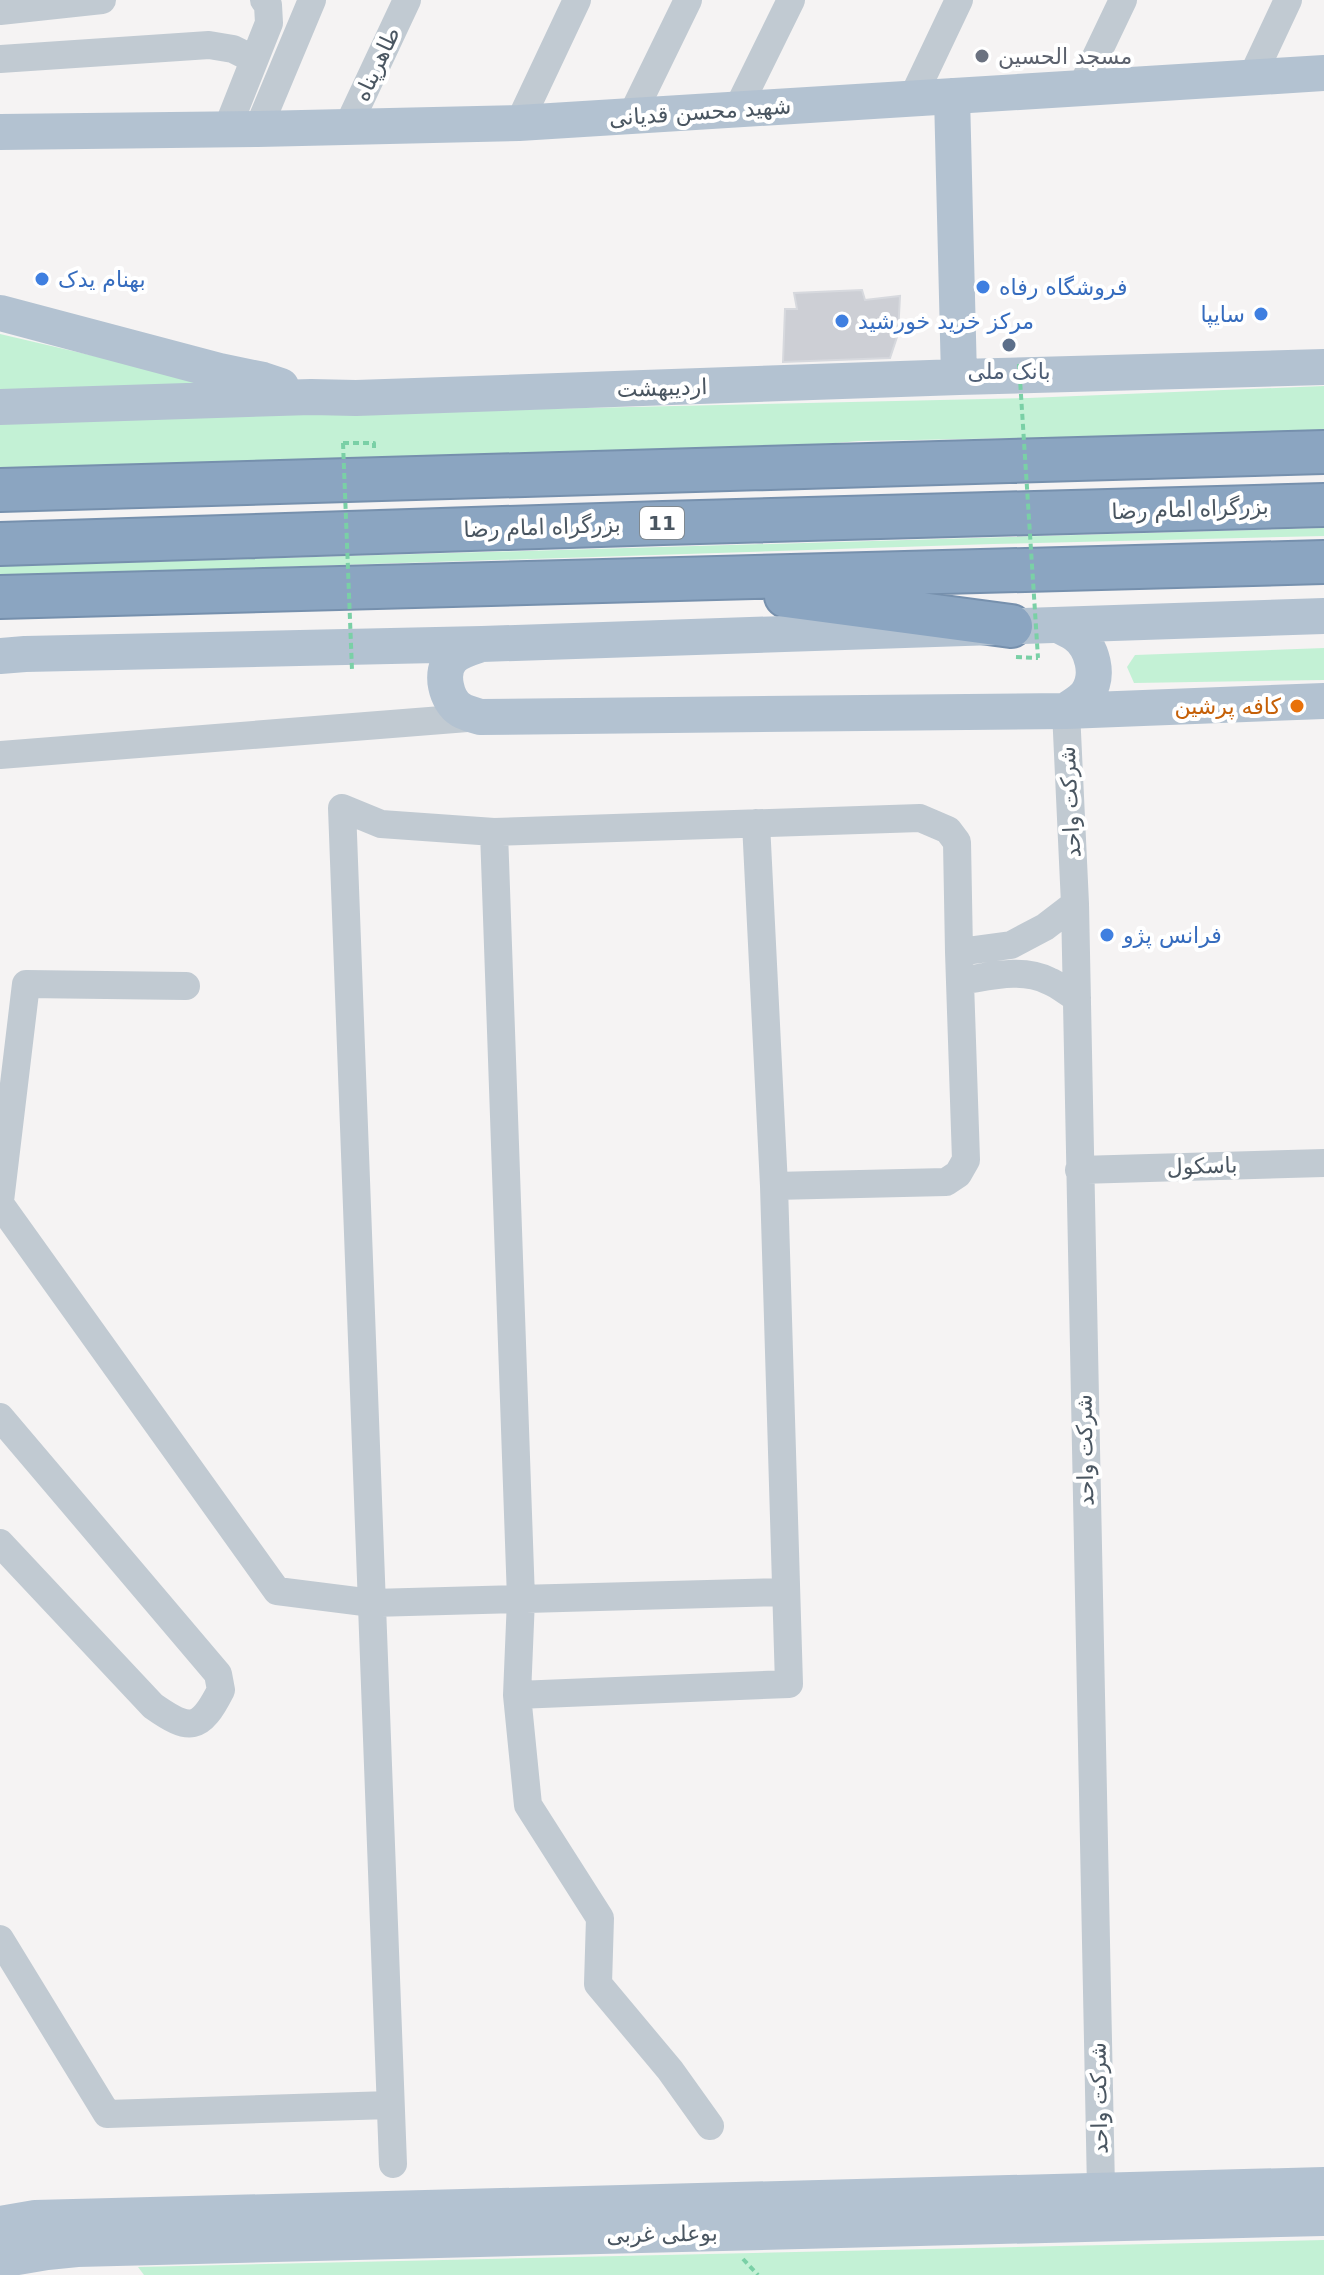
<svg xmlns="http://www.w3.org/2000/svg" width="1324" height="2275" viewBox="0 0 1324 2275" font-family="'DejaVu Sans','Noto Sans Arabic',sans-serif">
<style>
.green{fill:#c3f1d5}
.building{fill:#cdcfd5;stroke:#d7d9de;stroke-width:2}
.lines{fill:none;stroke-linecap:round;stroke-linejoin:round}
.highway-casing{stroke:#7690ad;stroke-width:46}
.path{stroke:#7ad0a6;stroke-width:4;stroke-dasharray:6 4;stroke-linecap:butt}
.minor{stroke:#c1cad2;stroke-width:28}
.major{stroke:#b3c2d1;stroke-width:36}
.highway{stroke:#8ba5c1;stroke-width:42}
.path-bridge{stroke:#7ad0a6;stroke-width:4;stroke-dasharray:6 4;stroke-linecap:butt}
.worship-dot{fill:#6b7280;stroke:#fff;stroke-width:3}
.shop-dot{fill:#3f7fe0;stroke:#fff;stroke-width:3}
.service-dot{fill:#5c6f8a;stroke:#fff;stroke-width:3}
.food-dot{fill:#e8710a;stroke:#fff;stroke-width:3}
.labels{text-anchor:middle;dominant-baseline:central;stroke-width:8;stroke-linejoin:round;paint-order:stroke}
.shield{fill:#fff;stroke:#808990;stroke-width:2}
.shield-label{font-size:20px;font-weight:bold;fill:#4a5661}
.worship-label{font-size:22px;fill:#5b616d;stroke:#fff;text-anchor:start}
.street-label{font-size:22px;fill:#4a5661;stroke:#fff}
.shop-label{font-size:22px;fill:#366cbe;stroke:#fff;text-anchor:start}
.service-label{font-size:22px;fill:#4e5e75;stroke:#fff}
.food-label{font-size:22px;fill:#c56008;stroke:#fff;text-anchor:end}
</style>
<rect width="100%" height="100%" fill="#f5f3f3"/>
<path class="green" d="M0 334 227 387 0 393Z
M1324 386V440L1031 445 1021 438 859 441 659 458 0 475V421L1028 398Z
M1324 528V536L993 544 0 576V566Z
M1324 648V680L1134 683 1127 667 1135 655Z
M1324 2240V2275H144L138 2267Z"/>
<path class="building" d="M862 290 865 300 900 296 898 334 890 358 783 362 785 309H797L794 293Z"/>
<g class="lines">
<defs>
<path id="highway" d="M0 490 1324 452
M0 544 663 523 1324 505
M786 596 1011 626
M0 597 1324 562"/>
</defs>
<use href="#highway" class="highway-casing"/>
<path class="path" d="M343 443H374V449
M1016 657 1038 658
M743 2259 758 2275"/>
<path class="minor" d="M0 11 102 0
M0 59 209 45 233 49 253 59
M1252 77 1288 0
M1081 88 1123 0
M912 99 959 0
M737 110 791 0
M631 117 688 0
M519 123 577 0
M347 128 407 0
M227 129 269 23 268 5 264 0
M258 129 312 0
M1066 711 1075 904 1101 2189
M0 755 480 717
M494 832 521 1599 517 1695 528 1805 600 1918 598 1984 670 2070 710 2126
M959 952 1011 945 1045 927 1075 904
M960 981C988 977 1022 967 1049 981 1059 985 1068 993 1077 998
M1079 1170 1324 1163
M0 1201 26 984 186 986
M0 1204 277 1591 372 1603 785 1592
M0 1417 218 1674 221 1690C200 1731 190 1732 153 1706L0 1543
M517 1695 789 1684 774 1186 756 823
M0 1939 107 2114 390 2105
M393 2164 342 808 381 824 494 832 920 818 948 830 957 842 959 952 966 1160 958 1174 946 1182 774 1186"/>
<path class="major" d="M952 96 959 377
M0 132 258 129 519 123 1324 73
M0 313 219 371 263 380 281 386
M0 407 311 397 356 398 959 377 1324 367
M1058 625C1064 628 1070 631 1075 634 1093 647 1100 676 1087 694 1082 701 1072 706 1066 711
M482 644C473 647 459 651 452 658 439 672 446 701 461 710 466 713 474 715 480 717L1066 711 1324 701
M0 656 25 654 482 644 1324 616
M0 2224 35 2218 1324 2185
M0 2260 47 2252 77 2249 1324 2218"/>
<use href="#highway" class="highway"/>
<path class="path-bridge" d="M1019 364 1038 658
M343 443 352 670"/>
</g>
<circle class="worship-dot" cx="982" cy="56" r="8"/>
<g class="shop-dot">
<circle cx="42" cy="279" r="8"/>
<circle cx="983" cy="287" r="8"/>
<circle cx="1261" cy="314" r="8"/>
<circle cx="842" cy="321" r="8"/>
<circle cx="1107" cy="935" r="8"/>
</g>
<circle class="service-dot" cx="1009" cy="345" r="8"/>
<circle class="food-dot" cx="1297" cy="706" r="8"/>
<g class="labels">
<rect class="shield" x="640" y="507" width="44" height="32" rx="6"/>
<g class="shield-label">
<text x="662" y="523">11</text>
</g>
<g class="worship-label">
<text x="998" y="56">مسجد الحسین</text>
</g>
<g class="street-label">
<text transform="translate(377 64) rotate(-65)">طاهرپناه</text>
<text transform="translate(700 112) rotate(-4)">شهید محسن قدیانی</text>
<text transform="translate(662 388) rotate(-2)">اردیبهشت</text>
<text transform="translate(1190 509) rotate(-2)">بزرگراه امام رضا</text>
<text transform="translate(542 527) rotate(-2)">بزرگراه امام رضا</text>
<text transform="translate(1070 802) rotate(-93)">شرکت واحد</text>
<text transform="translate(1202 1166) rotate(-2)">باسکول</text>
<text transform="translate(1085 1450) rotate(-91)">شرکت واحد</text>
<text transform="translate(1099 2098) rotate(-91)">شرکت واحد</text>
<text transform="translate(662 2234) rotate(-1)">بوعلی غربی</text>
</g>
<g class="shop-label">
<text x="58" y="279">بهنام یدک</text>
<text x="999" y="287">فروشگاه رفاه</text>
<text x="1245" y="314" text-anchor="end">سایپا</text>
<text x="858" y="321">مرکز خرید خورشید</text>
<text x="1123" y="935">فرانس پژو</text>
</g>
<g class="service-label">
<text x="1009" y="371">بانک ملی</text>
</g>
<g class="food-label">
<text x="1281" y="706">کافه پرشین</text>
</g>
</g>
</svg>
